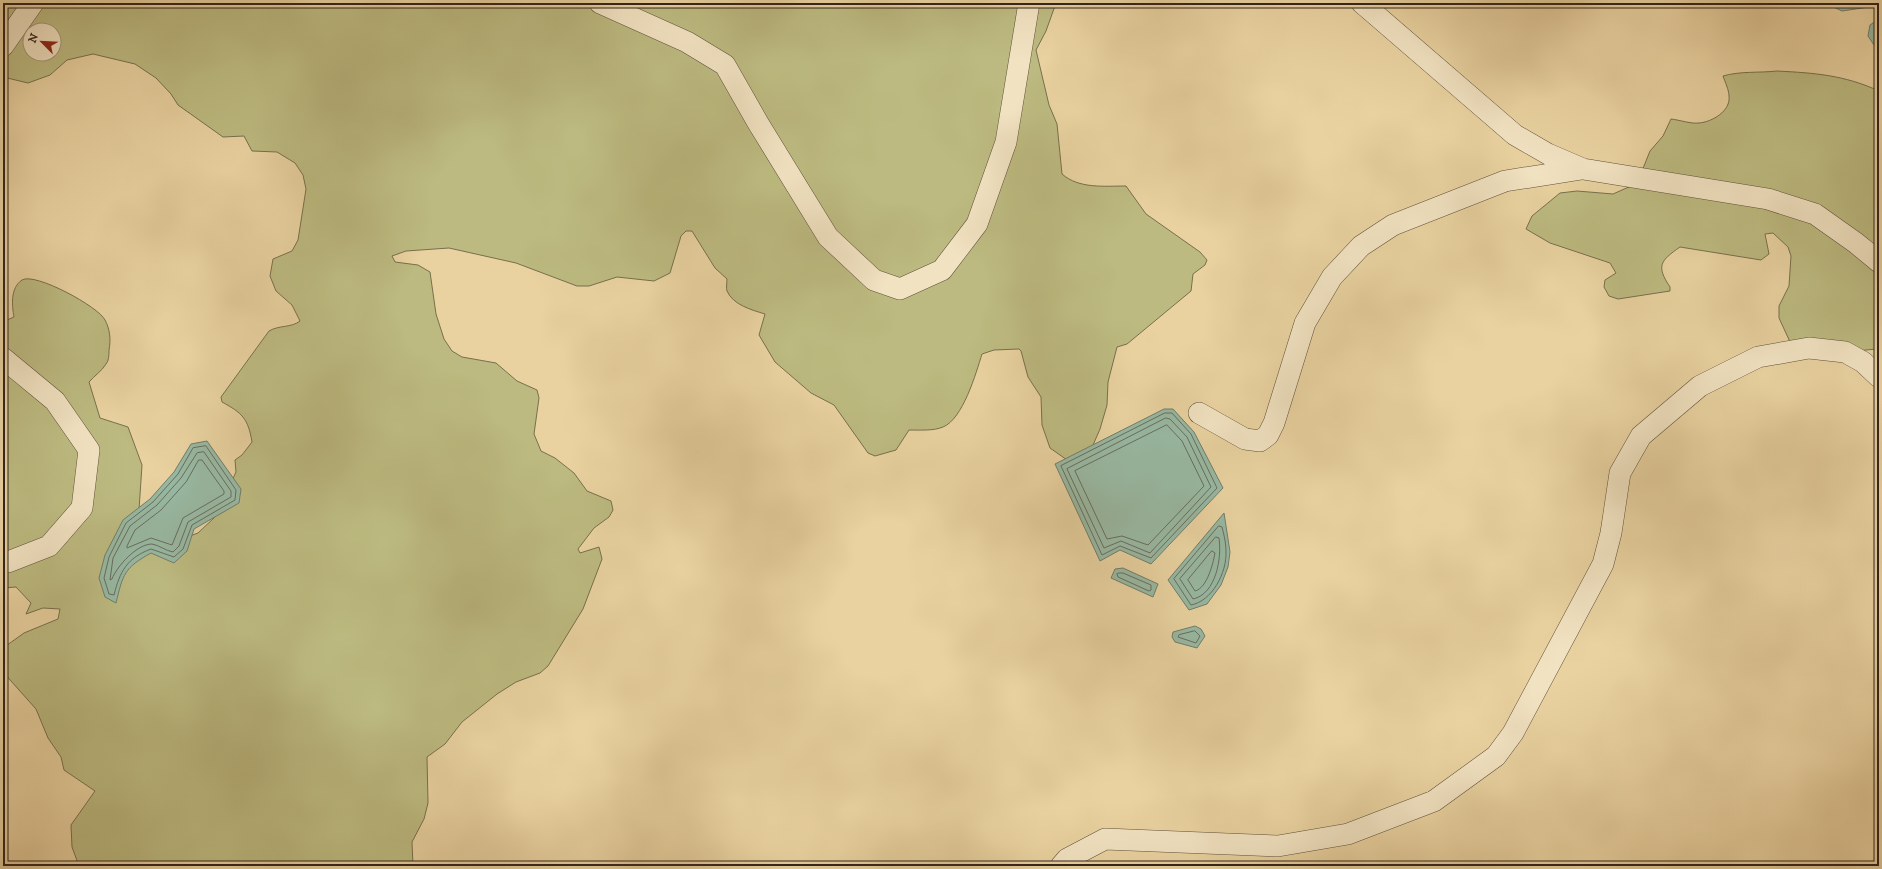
<svg xmlns="http://www.w3.org/2000/svg" width="1882" height="869" viewBox="0 0 1882 869" font-family="'IM FELL DW Pica',serif">
<style>
.green{fill:#bcba80;stroke:#786f4e;fill-rule:evenodd}
.water{fill:#98b8a2;stroke:#707d6c}
.lines{fill:none;stroke-linecap:round;stroke-linejoin:round}
.shore{stroke:#666e5e;stroke-width:1}
.minor-casing{stroke:#60503c;stroke-width:22}
.minor{stroke:#f1e2c1;stroke-width:21}
</style>
<rect width="100%" height="100%" fill="#e9d2a0"/>
<filter id="stains"><feTurbulence type="fractalNoise" baseFrequency=".005" numOctaves="4"/><feColorMatrix values="0 0 0 0 .2 0 0 0 0 .09 0 0 0 0 .02 0 0 0 .5 -.17"/></filter>
<radialGradient id="worn" r=".72"><stop offset=".6" stop-color="#630" stop-opacity="0"/><stop offset="1" stop-color="#630" stop-opacity=".3"/></radialGradient>
<path class="green" d="M3 3H1056L1046 31 1036 50 1049 105 1057 124 1062 174C1079 189 1104 186 1126 186L1146 214 1200 252 1207 260 1205 265 1193 274 1191 291 1127 344 1117 347 1108 382 1107 405 1100 429 1090 452 1067 460 1050 448 1042 425 1041 397 1028 377 1021 351 1019 349 994 350 982 354C976 373 963 419 943 427 934 431 919 430 909 430L896 450 875 456 868 453 834 405 811 393 775 362 759 335 765 314C752 310 733 305 727 291 726 288 727 282 727 279L715 268 692 231H686L681 236 670 273 654 281 617 277 589 286H577L516 263 449 248 406 251 392 256 395 262 418 265 430 272 436 314 444 339 452 351 462 357 496 363 517 381 537 390 539 398 534 434 541 451 555 458 574 473 587 491 611 501 613 510 609 517 594 528 578 549 580 553 599 547 602 559 583 609 548 666 540 673 516 682 497 694 462 722 445 744 427 757 428 803 424 819 412 842 413 866H79L72 847 71 825 95 791 64 770 61 757 48 738 36 709 3 672V648L24 633 58 619 60 609 43 608 26 614 31 603 16 587 3 588V316L7 320 14 317C12 306 10 288 22 280 35 272 99 307 105 320 110 329 111 340 109 350 109 354 109 361 106 364 102 371 94 376 89 382L100 418 128 427 142 465 139 510 176 541 198 533 215 517 236 472 235 460 242 455 252 442C248 418 242 413 222 402L221 397 269 331C279 325 291 328 300 321L292 305 276 291 270 276 273 259 292 251 298 240 306 189 303 175 295 163 277 152 252 151 244 136 223 137 178 105 171 94 156 78 135 64 93 54 67 60 50 75 28 83 3 77ZM30 30H54V54H30Z
M1777 71C1815 73 1844 75 1879 91V351L1876 349 1797 357 1779 318V306L1789 286 1791 256 1788 247 1773 233 1765 234 1769 254 1761 260 1680 247C1660 261 1656 266 1670 287V291L1618 299 1609 296 1604 287 1605 280 1616 273 1610 263 1550 243 1526 229 1532 216 1560 193 1577 191 1613 194 1631 186 1640 176 1650 151 1663 136 1671 119C1680 120 1691 124 1699 123 1712 122 1731 111 1729 96 1729 90 1725 82 1723 76 1740 71 1759 73 1777 71Z"/>
<path class="water" d="M1825 3H1876L1869 7 1842 11Z
M1879 19V46L1874 45 1868 36 1870 25Z
M1164 409H1173L1194 432 1223 488 1151 564 1120 550 1100 561 1055 464Z
M207 441 241 489 239 503 194 529 187 551 174 563 151 553C124 568 123 574 116 603L105 597 99 578 105 555 123 520 150 499 174 472 191 444Z
M1224 513 1230 552 1228 567 1221 585 1207 604 1189 610 1168 580Z
M1123 568 1158 584 1153 597 1111 578 1115 569Z
M1195 626 1201 629 1205 636 1197 648 1175 642 1172 637 1173 632Z"/>
<g class="lines">
<path class="shore" d="M1165 413H1172L1191 434 1217 488 1151 558 1120 546 1102 555 1061 466Z
M1166 418 1170 419 1187 437 1211 487 1150 553 1121 541 1104 548 1067 469Z
M1167 425 1182 441 1204 486 1148 545 1122 536 1107 539 1075 471Z
M206 446 236 490 235 500 192 525 183 549 174 557 151 549C127 558 120 571 114 595L109 594 104 578 109 557 126 523 153 502 178 474 193 448Z
M204 452 231 491V497L188 522 179 546 173 552C166 551 159 545 152 544 137 544 117 566 112 579L110 580 113 558 130 526 157 505 181 478 197 453Z
M199 460H202L224 491V494L183 518 172 545 151 538 127 548V546L135 530 161 510 186 482Z
M1219 526 1222 527C1224 535 1226 543 1226 551 1227 573 1212 601 1191 605L1174 579Z
M1216 537 1219 538C1222 558 1216 594 1193 599L1180 579Z
M1212 551 1215 553C1213 564 1207 588 1195 591L1188 580Z
M1119 573H1123L1151 585V590L1149 591 1118 577 1117 574Z
M1195 631 1200 636 1196 643 1178 637 1179 635Z"/>
<defs>
<path id="minor" d="M600 3 687 42 725 65 758 123 828 237 874 280 900 289 942 270 977 224 1006 142 1029 3
M1362 3 1515 135 1548 154 1583 169 1768 199 1815 214 1856 243 1879 262
M3 46 33 3
M3 358 55 401 89 450 82 508 49 546 8 562H3
M1199 413 1245 439 1260 441 1268 435 1274 423 1305 323 1332 277 1361 246 1393 225 1505 181 1582 169
M1061 866 1067 859 1105 839 1278 846 1348 834 1434 801 1496 756 1513 733 1603 564 1611 533 1620 473 1641 436 1700 386 1758 357 1809 348 1845 352 1863 362 1879 377"/>
</defs>
<use href="#minor" class="minor-casing"/>
<use href="#minor" class="minor"/>
</g>
<rect width="1882" height="869" fill="none" stroke="#e9d2a0" stroke-width="16"/>
<rect x="4" y="4" width="1874" height="861" fill="none" stroke="#33241b" stroke-width="2"/>
<rect x="8" y="8" width="1866" height="853" fill="none" stroke="#33241b"/>
<g transform="translate(42 42) rotate(294)"><circle r="19" fill="#f1e2c1" stroke="#a5967f"/>
<path d="M0-3L7 15L0 10L-7 15Z" fill="#8f2418"/>
<text y="-6" font-size="11" font-weight="bold" text-anchor="middle" fill="#33241b">N</text>
</g>
<rect width="100%" height="100%" filter="url(#stains)"/>
<rect width="100%" height="100%" fill="url(#worn)"/>
</svg>
